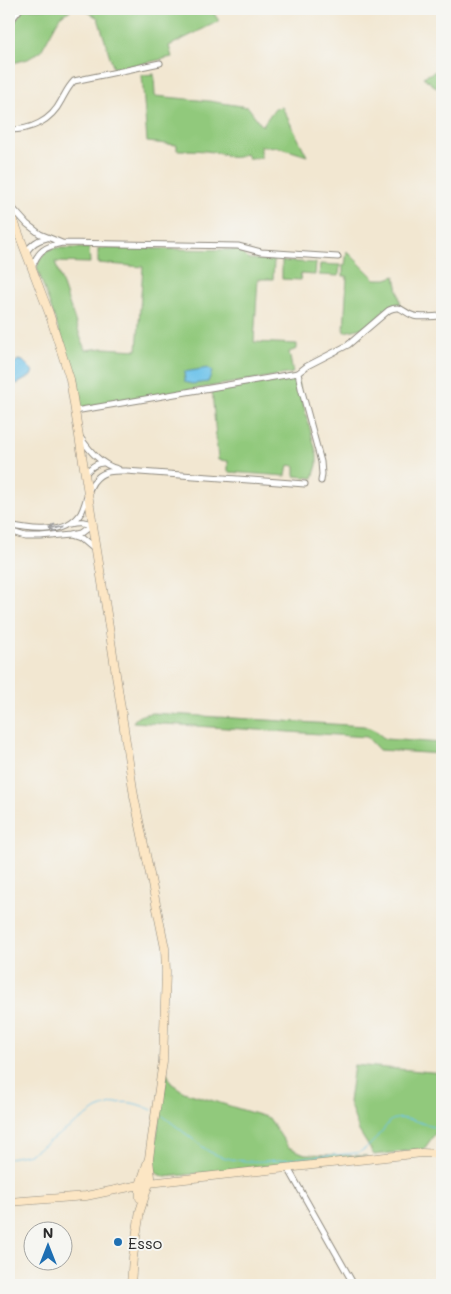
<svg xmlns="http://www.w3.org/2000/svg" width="451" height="1294" viewBox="0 0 451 1294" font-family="Mali,sans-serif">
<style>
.green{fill:#91c97c;stroke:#5e7a54}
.water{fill:#6ec3ea;stroke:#4c778a}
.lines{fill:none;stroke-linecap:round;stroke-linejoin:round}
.stream{stroke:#6ec3ea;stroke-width:1}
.street-casing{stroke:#8e897e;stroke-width:7}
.secondary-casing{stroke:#8e897e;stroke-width:9}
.street{stroke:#fff;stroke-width:5}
.secondary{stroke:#fce6c4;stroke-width:8}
.oneway{stroke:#a0a0a0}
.poi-dot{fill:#1f6fb2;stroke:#f6f6f2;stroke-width:2}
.labels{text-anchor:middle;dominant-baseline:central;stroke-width:4;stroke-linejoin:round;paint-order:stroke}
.poi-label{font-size:16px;fill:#2b2b2b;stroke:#f6f6f2;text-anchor:start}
</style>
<rect width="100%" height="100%" fill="#f6f6f2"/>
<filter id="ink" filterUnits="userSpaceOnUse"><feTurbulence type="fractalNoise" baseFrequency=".02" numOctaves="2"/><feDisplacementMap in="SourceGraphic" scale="10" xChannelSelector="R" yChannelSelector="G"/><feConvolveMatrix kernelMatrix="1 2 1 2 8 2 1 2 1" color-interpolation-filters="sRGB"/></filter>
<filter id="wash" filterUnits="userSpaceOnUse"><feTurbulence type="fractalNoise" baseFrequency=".0096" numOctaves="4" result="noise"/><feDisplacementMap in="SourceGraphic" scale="20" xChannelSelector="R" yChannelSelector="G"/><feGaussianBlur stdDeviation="1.12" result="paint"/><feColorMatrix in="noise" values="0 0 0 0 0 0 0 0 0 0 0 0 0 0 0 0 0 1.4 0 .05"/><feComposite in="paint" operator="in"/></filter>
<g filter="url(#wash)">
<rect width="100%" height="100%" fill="#f2e7d1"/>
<path class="green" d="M24 9H73L62 15 57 22 41 51 28 59 9 64V30Z
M83 9H144L146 11 151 9H211L219 21 169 46 172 57 114 70 98 18Z
M442 68V92L423 77Z
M154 74 155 96 209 101 248 107 262 126 275 108 282 107 307 156 278 147 261 146V158H248L246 154C229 162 228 154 213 152 201 150 189 150 177 150V145L147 142 142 75Z
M56 248H89L90 263 55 262 85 350 104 348 137 350 143 267 98 263V248L239 250 248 259 274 260 273 279H258L254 342 297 344V349L289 352 293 373 80 408 75 377 37 268C40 257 45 249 56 248Z
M347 251 375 279H386L395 276 401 306C381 305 382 318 368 326 361 329 352 330 344 332L347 276H343V265H345Z
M282 261 316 263 315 275 301 274 300 280 282 279Z
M320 264 340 265 339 276 319 275Z
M296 377 317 455V465L313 478 295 476V466L288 465 286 476 228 472V461L218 460 212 391Z
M153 713 364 726 374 730 385 739 442 743V754L379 750 367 737 133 722C137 715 145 714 153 713Z
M354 1065 442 1073V1124L424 1149 374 1155 359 1131 349 1102Z
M167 1072 171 1083 184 1092 269 1118 288 1147 305 1154 367 1156 165 1177C154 1173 153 1171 153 1160Z"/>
<path class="water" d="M18 360 23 361 33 371 31 376 17 384C11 381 9 374 9 368Z
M208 368 212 372 208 382 192 384 185 382 184 372Z"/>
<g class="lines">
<path class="stream" d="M163 1116 208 1151C236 1166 269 1161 299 1158 318 1156 338 1155 357 1153 371 1148 381 1132 390 1121 403 1114 420 1123 433 1127
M9 1158 30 1154 97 1109C120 1100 130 1100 152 1110"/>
</g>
</g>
<g filter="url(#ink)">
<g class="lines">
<defs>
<path id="street" d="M9 23 20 9
M9 130C31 130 51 121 61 101 65 94 68 87 74 81L160 63
M9 204 27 224 40 234 62 243
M26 252C32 244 37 240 47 238
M32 268C38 250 45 247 62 243L238 246 261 252 338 257
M298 373 301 388 321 462 322 474 321 481
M75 411 298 373 307 366 348 345 389 310C402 304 403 313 414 316 421 318 435 316 442 316
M80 437C90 451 101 465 118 469
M85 474C90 468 95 463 103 463
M73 523C81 521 85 521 92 525L83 532 74 534
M9 526C30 531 67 536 81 513 87 502 87 487 97 478 105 470 116 471 126 471L305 484
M9 532 25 537H41L74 534 83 537 96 548
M288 1168 354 1285"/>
<path id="secondary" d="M9 208 49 313 70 379 107 614 134 796 165 948 166 972 163 1061 149 1158 140 1185V1198
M9 1202 86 1196 149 1183 422 1153 442 1154
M131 1285 133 1257 140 1211 151 1177 149 1160"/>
</defs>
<use href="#street" class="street-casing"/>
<use href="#secondary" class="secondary-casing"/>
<use href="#street" class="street"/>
<use href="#secondary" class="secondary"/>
</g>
<defs><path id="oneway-shaft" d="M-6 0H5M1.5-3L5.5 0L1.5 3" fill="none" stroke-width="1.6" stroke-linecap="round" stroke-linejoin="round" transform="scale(1.25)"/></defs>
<use class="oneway" href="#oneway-shaft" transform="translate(57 528) rotate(169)"/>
</g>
<circle class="poi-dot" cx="118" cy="1242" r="5"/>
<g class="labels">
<g class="poi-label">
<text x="128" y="1242">Esso</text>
</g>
</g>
<rect width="451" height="1294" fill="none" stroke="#f6f6f2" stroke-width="30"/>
<g transform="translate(48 1246)"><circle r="24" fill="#f6f6f2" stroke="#a5a5a2"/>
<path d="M0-4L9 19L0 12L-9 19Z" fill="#1f6fb2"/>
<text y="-8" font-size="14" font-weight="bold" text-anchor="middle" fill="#2b2b2b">N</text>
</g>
</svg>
